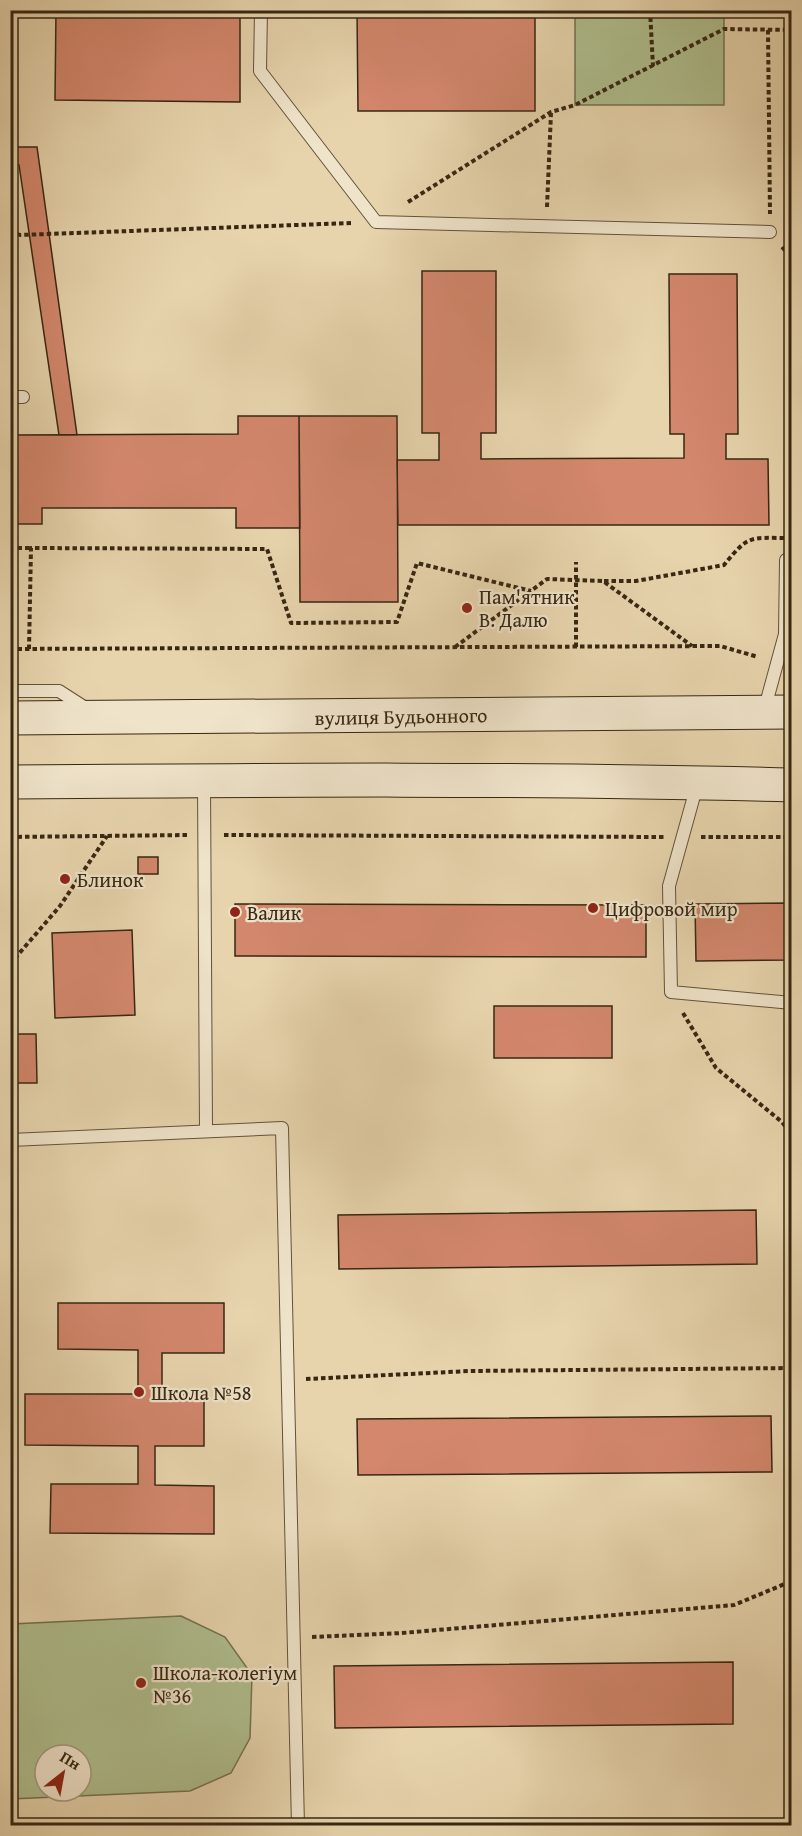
<svg xmlns="http://www.w3.org/2000/svg" width="802" height="1836" viewBox="0 0 802 1836" font-family="'Gentium Book Plus',serif">
<style>
.green{fill:#afbe8e;stroke:#737250;stroke-width:1.5;fill-rule:evenodd}
.building{fill:#d3876d;stroke:#372712;stroke-width:1.5}
.lines{fill:none;stroke-linecap:round;stroke-linejoin:round}
.lane-casing{stroke:#635239;stroke-width:14}
.secondary-casing{stroke:#372712;stroke-width:35}
.path{stroke:#372712;stroke-width:4;stroke-dasharray:4.5 3;stroke-linecap:butt}
.lane{stroke:#efe3ca;stroke-width:12}
.secondary{stroke:#efe3ca;stroke-width:33}
.poi-dot{fill:#8f2418;stroke:#efe3ca;stroke-width:2}
.labels{text-anchor:middle;dominant-baseline:central;stroke-width:4.5;stroke-linejoin:round;paint-order:stroke}
.poi-label{font-size:20px;fill:#372712;stroke:#efe3ca;text-anchor:start}
.street-label{font-size:20px;fill:#372712;stroke:#efe3ca}
</style>
<rect width="100%" height="100%" fill="#e7d4ad"/>
<filter id="stains"><feTurbulence type="fractalNoise" baseFrequency=".00333" numOctaves="4"/><feColorMatrix values="0 0 0 0 .2 0 0 0 0 .09 0 0 0 0 .02 0 0 0 .5 -.17"/></filter>
<radialGradient id="worn" r=".72"><stop offset=".6" stop-color="#630" stop-opacity="0"/><stop offset="1" stop-color="#630" stop-opacity=".3"/></radialGradient>
<path class="green" d="M575 11H724V105H575Z
M181 1616 225 1637 252 1675 250 1738 231 1773 190 1791 11 1799V1624ZM45 1755H81V1791H45Z"/>
<path class="building" d="M56 10H240V102L55 100Z
M357 10H535V111H358Z
M10 147H37L77 435H59L19 165H10Z
M422 271H496V433H481V459L684 458V434H670L669 274H737L738 434H726V459H768L769 525H398L397 460H439V433H422Z
M238 416H299L300 528H236V508H42V524H10V435L238 434Z
M299 416H397L398 602H300Z
M138 857H158V874H138Z
M792 903V960L696 961 695 904Z
M235 904 646 905V957L235 956Z
M132 930 135 1015 55 1018 52 933Z
M494 1006H612V1058H494Z
M10 1034H36L37 1083H10Z
M756 1210 757 1264 339 1269 338 1215Z
M58 1303H224V1353H162V1395L204 1394V1446H155V1485L214 1486V1534L50 1533 51 1484H138V1446L25 1445V1394H138V1350L58 1349Z
M771 1416 772 1472 358 1475 357 1419Z
M733 1662V1724L335 1728 334 1666Z"/>
<g class="lines">
<defs>
<path id="lane" d="M261 10 260 71 376 222 770 232
M10 397H23
M10 691H59L87 709
M764 711 785 634 786 560H792
M204 782 206 1131
M697 785 669 886 671 992 792 1003
M10 1140 282 1128 298 1826"/>
<path id="secondary" d="M10 718 792 712
M10 782C271 780 531 778 792 785"/>
</defs>
<use href="#lane" class="lane-casing"/>
<use href="#secondary" class="secondary-casing"/>
<path class="path" d="M650 10 653 66
M768 30 770 214
M408 202 551 112 575 105 724 29 792 30
M547 207 551 113
M10 231 20 235 352 223
M782 247 792 258
M10 357H15
M10 548H31
M604 581H636L724 565C749 534 750 538 788 538
M455 647 547 579 603 581 692 646
M576 647V562
M10 649 720 646 758 657
M29 649 31 548 267 549 291 623 397 622 417 563 531 591
M224 835 664 837
M10 837 187 835
M701 837H792
M10 964 60 906 107 836
M683 1013 716 1068 782 1122 792 1135
M306 1379 470 1371 792 1368
M312 1637 402 1633 734 1605 792 1581"/>
<use href="#lane" class="lane"/>
<use href="#secondary" class="secondary"/>
</g>
<g class="poi-dot">
<circle cx="467" cy="608" r="6"/>
<circle cx="65" cy="879" r="6"/>
<circle cx="593" cy="908" r="6"/>
<circle cx="235" cy="912" r="6"/>
<circle cx="139" cy="1392" r="6"/>
<circle cx="141" cy="1683" r="6"/>
</g>
<g class="labels">
<g class="poi-label">
<text x="479" y="596">Пам'ятник<tspan x="479" dy="23">В. Далю</tspan></text>
<text x="77" y="879">Блинок</text>
<text x="605" y="908">Цифровой мир</text>
<text x="247" y="912">Валик</text>
<text x="151" y="1392">Школа №58</text>
<text x="153" y="1672">Школа-колегіум<tspan x="153" dy="23">№36</tspan></text>
</g>
<g class="street-label">
<text transform="translate(401 716) rotate(-1)">вулиця Будьонного</text>
</g>
</g>
<rect width="802" height="1836" fill="none" stroke="#e7d4ad" stroke-width="36"/>
<rect x="12" y="12" width="778" height="1812" fill="none" stroke="#372712" stroke-width="3"/>
<rect x="18" y="18" width="766" height="1800" fill="none" stroke="#372712" stroke-width="1.5"/>
<g transform="translate(63 1773) rotate(31)"><circle r="28" fill="#efe3ca" stroke="#a59880" stroke-width="1.5"/>
<path d="M0-4.5L10 22L0 15L-10 22Z" fill="#8f2418"/>
<text y="-9" font-size="16" font-weight="bold" text-anchor="middle" fill="#372712">Пн</text>
</g>
<rect width="100%" height="100%" filter="url(#stains)"/>
<rect width="100%" height="100%" fill="url(#worn)"/>
</svg>
